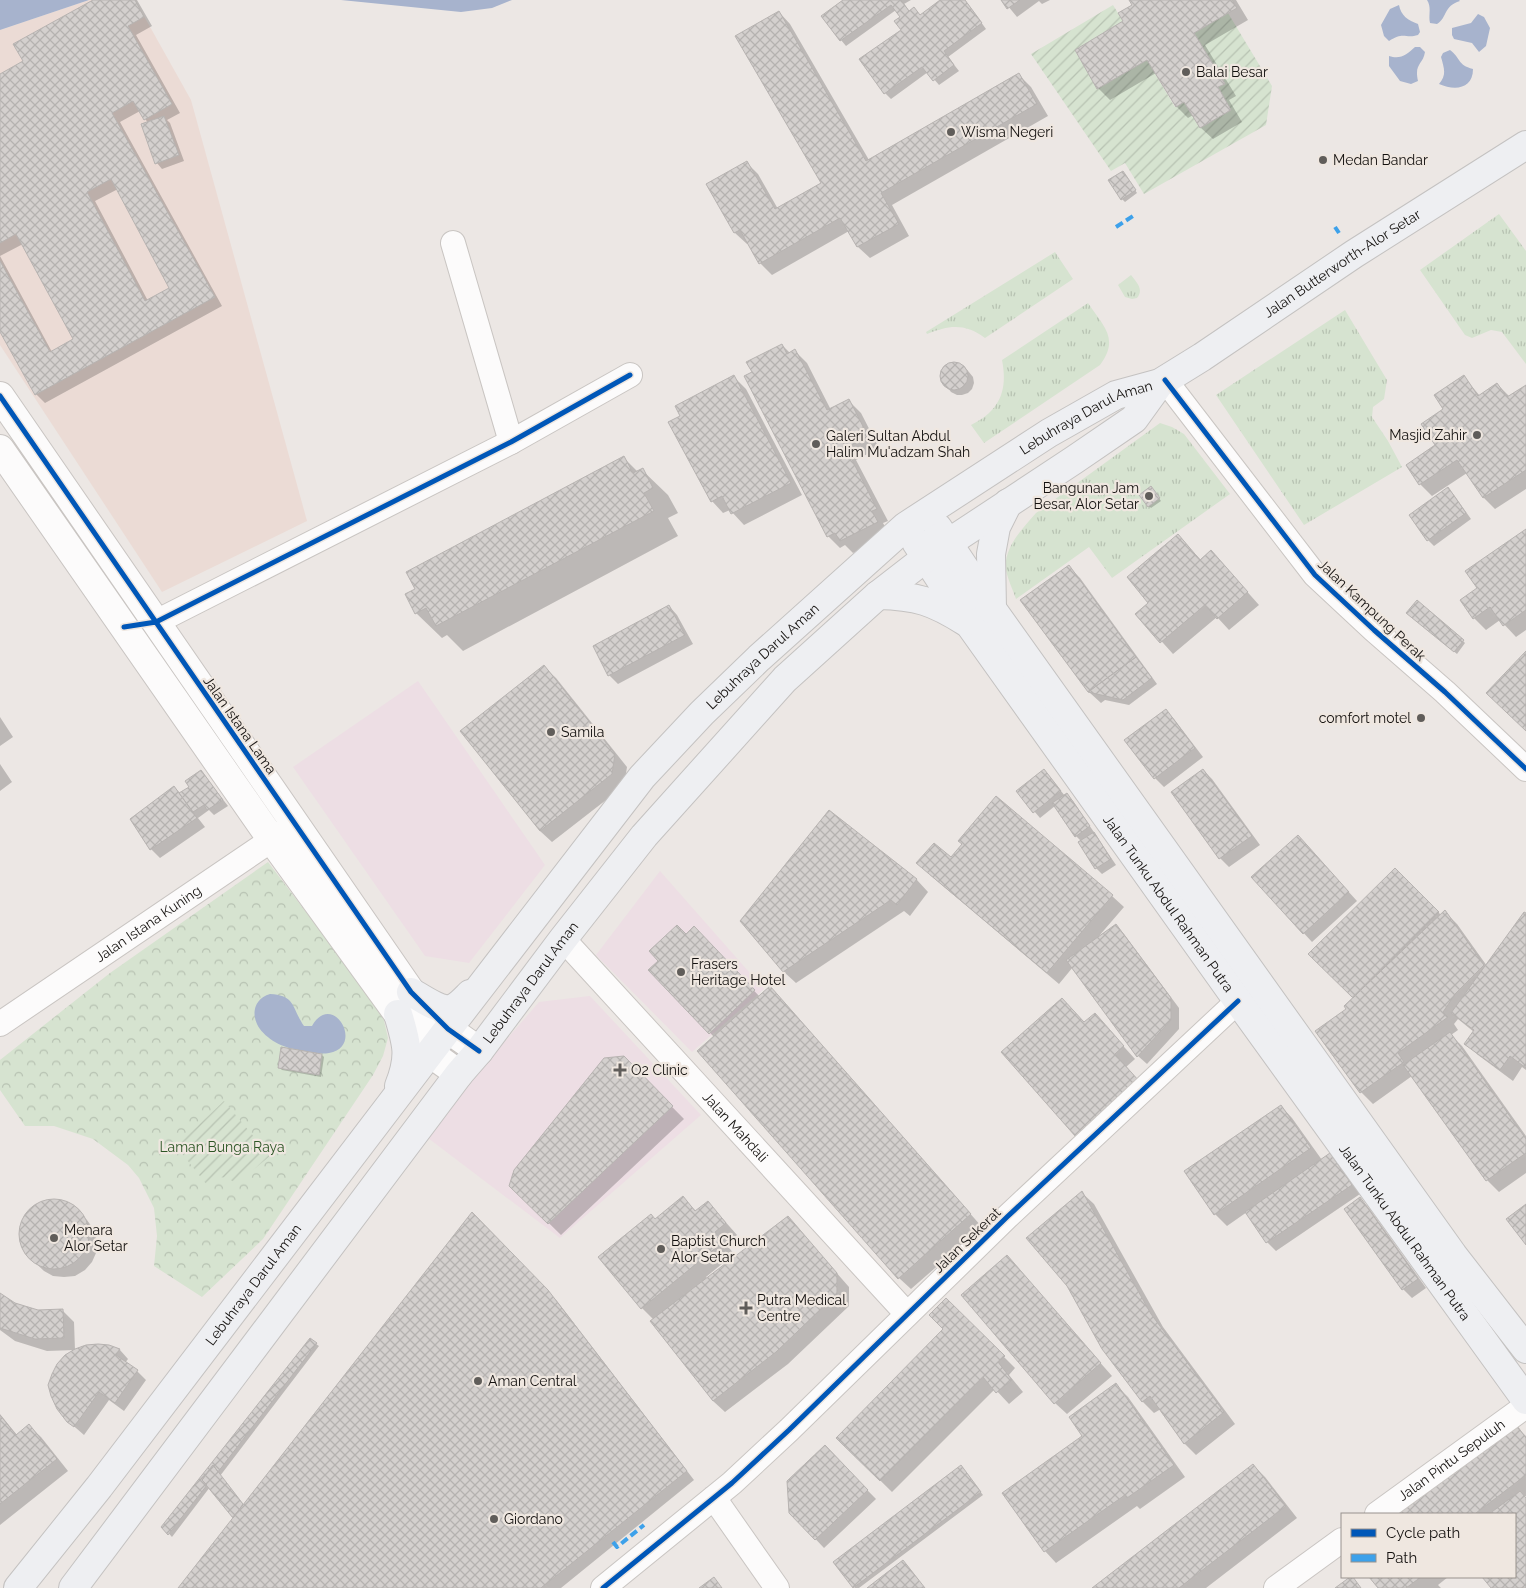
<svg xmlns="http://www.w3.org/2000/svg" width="1526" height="1588" viewBox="0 0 1526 1588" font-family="Raleway,sans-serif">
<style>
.commercial{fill:#eddee4}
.education{fill:#ebdbd5}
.grass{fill:url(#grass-tufts)}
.forest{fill:url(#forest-crowns)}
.garden{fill:url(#garden-furrows)}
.water{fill:#a7b3cd}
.shadow{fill:#0003;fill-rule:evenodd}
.building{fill:url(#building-cross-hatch);stroke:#b7b3b1;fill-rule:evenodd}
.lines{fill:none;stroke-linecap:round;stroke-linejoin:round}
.minor-casing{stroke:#c9c5c2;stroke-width:26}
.tertiary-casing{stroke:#c9c5c2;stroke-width:30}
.primary-casing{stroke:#c4c2c1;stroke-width:30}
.minor{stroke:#fcfbfb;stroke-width:24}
.tertiary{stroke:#fcfbfb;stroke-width:28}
.primary{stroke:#eeeff2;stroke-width:28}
.quiet{stroke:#3da1ea;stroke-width:4;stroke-dasharray:8 4;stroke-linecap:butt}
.cycleway-casing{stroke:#efe7e0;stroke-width:8}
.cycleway{stroke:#0057b8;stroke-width:5}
.poi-dot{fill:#605d5a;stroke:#efe7e0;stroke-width:2}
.labels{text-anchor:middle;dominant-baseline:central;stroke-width:4.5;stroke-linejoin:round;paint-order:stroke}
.poi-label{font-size:14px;fill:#151210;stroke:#efe7e0;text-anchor:start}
.street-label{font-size:14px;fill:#151210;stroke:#efe7e0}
.park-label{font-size:14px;fill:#2d5625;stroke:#efe7e0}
</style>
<defs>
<pattern id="grass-tufts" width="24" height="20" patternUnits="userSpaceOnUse" patternTransform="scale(1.25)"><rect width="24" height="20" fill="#d6e3d0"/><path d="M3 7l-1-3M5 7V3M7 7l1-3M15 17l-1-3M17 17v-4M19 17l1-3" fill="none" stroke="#b7c2b2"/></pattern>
<pattern id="forest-crowns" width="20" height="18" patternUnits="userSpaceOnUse" patternTransform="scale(1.25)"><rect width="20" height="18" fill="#d6e3d0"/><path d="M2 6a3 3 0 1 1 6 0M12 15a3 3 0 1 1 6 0" fill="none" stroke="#b7c2b2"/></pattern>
<pattern id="garden-furrows" width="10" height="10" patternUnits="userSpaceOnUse" patternTransform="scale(1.25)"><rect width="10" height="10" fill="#d6e3d0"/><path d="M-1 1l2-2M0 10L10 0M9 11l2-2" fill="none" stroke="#b7c2b2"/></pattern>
<pattern id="building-cross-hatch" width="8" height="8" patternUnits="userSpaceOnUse" patternTransform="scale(1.25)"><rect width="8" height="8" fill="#d4d0ce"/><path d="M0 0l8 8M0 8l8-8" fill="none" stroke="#b5b2b0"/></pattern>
</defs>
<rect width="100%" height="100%" fill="#ece7e4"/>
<path class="commercial" d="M418 681 545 865 469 963 425 956 293 767Z
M660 871 764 989 692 1052 596 955Z
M590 996 701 1115 560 1238 424 1135 539 1002Z"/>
<path class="education" d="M89 0H135L191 100 307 521 162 592 0 345V30Z"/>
<path class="grass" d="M1499 214 1526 251V364L1502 332 1491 330 1472 338 1465 335 1420 270Z
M1055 252 1073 279 985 338C965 323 949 325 927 334L926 332Z
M1131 275C1137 283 1144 289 1137 298L1132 299 1125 297 1118 285Z
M1088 303C1103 326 1120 338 1100 365L984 443 971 425C1000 411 1008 390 1002 360Z
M1345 310 1387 380 1384 399 1373 407 1372 417 1388 441 1402 467 1304 525 1216 395Z
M1160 423 1172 427 1184 434 1230 494 1112 578 1089 547 1016 599C1013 590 1008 580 1006 570 1003 548 1023 528 1036 513Z"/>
<path class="forest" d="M268 862 382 1012 388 1038 383 1056 373 1075 263 1239 202 1297 154 1266 157 1236 154 1208 139 1178 128 1165 93 1139 54 1126H25L0 1090V1060L110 973Z"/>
<path class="garden" d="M1113 5 1123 21 1075 50 1097 88 1147 60 1175 107 1184 102 1200 128 1231 110 1218 87 1225 83 1194 33 1228 13 1272 86 1266 125 1144 194 1125 163 1111 171 1031 54Z
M224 1101 270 1156 236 1184C226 1175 216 1175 207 1185L176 1146Z"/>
<path class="water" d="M0 0H89L0 30Z
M341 0H512L492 8 461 12Z
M1427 0H1459L1460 1C1443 6 1448 17 1437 24L1430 23C1428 15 1432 8 1427 0Z
M1399 5C1401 16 1408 20 1418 24L1420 32 1418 35C1405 39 1404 31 1389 41L1384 36 1381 25 1390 9Z
M1478 14 1484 17 1490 28 1486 46 1479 52 1472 43 1454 39 1452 35V28L1471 23Z
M1415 47H1420L1425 52C1423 65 1414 63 1418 81L1411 84 1400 81 1389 66V56C1401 60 1407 54 1415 47Z
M1450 50C1461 58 1457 65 1473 69 1473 89 1455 91 1439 84 1447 75 1444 68 1441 57L1443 53Z
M270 994C296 995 292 1009 304 1026H312C332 990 366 1046 329 1053 318 1055 305 1051 294 1049 281 1047 263 1037 257 1024 251 1011 256 998 270 994Z"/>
<path class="shadow" d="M95 0H137L152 26 136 35 180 113 167 120 170 123 184 161 162 169 157 163 148 123 140 111 120 122 222 306 45 403 36 394 0 330V75L25 62ZM118 189 171 289 148 301 95 201ZM23 244 75 340 52 352 0 256Z
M846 0H911L904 4 910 12 920 16 943 0H965L986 29 948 57 959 71 939 85 928 72 891 99 885 93 902 30 901 18 896 10 846 46 841 40Z
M1003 0H1050L1042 4 1039 1 1017 17Z
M1130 0H1236L1248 20 1205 45 1236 96 1229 100 1242 122 1213 139 1201 128 1193 115 1188 118 1176 106 1156 73 1110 100 1098 88 1125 22 1134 6Z
M779 12 790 24 869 160 1019 75 1031 87 1048 116 892 205 909 236 870 258 858 247 849 231 772 275 760 263 749 244H747L735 233 708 185 747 163 758 174 778 209 822 183Z
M1123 172 1137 193 1125 202 1122 199Z
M782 345 790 353 795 351 807 363 831 410 849 401 861 413 879 448 856 460 888 521 883 523 889 534 853 553 845 545 840 548 828 536 753 373Z
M952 362 958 363 964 366 973 377 974 383 972 389 968 393 962 395H957L951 392 942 380 941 375 943 369 947 364Z
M734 377 746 389 802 495 744 525 730 510 723 513 712 501 682 417Z
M1464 377 1480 396 1497 384 1510 397 1526 386V489L1495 509 1484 498 1467 473 1432 496 1420 484 1437 446 1445 409Z
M624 458 638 472 642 470 668 495 678 513 668 518 678 536 463 651 447 635 442 638 416 613Z
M1448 489 1454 495 1471 519 1434 546 1428 540Z
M1153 490 1161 501 1151 508 1149 506Z
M1526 530V630L1516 637 1500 620 1486 630 1474 618 1479 588Z
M1178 536 1201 560 1211 551 1259 605 1229 630 1217 617 1173 654 1137 614 1150 603Z
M1068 566 1080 578 1157 684 1129 705 1105 700 1101 703 1089 692Z
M669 606 677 615 693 644 618 684 609 675Z
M1410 615 1463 641 1465 643 1457 654Z
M544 667 556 678 627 767 624 786 552 842 540 831Z
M1166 711 1174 719 1203 757 1164 787 1155 778Z
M0 717 13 737 0 746Z
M0 764 12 782 0 791Z
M1203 770 1212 779 1260 845 1229 867 1220 858 1173 792Z
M201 771 228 806 214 815 209 810 198 818 205 827 160 858 151 849 174 787 181 794 191 787Z
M1049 776 1065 796 1067 795 1073 801 1116 865 1102 874 1096 868 1081 841 1076 836 1055 806 1040 818 1017 791Z
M829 812 917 880 928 892 910 916 904 911 796 983 784 972 742 921Z
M1306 845 1357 901 1312 942 1252 877Z
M951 859 1112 896 1124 907 1099 936 1115 926 1124 934 1179 1008V1029L1147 1064 1138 1056 1073 967 1059 984 930 875Z
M1395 869 1441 915 1445 912 1457 924 1487 966 1526 915V1070L1522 1067 1513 1081 1478 1055 1466 1044 1474 1032 1458 1019 1454 1024 1458 1030 1451 1035 1462 1046 1526 1136V1173L1499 1192 1487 1180 1412 1076 1373 1104 1361 1092 1348 1009 1355 998Z
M686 936 706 940 760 997 782 1000 982 1227 911 1289 899 1278 714 1037 650 970Z
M1062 999 1085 1023 1095 1015 1106 1027 1135 1059 1126 1067 1150 1094 1089 1148 1003 1052Z
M283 1049 322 1055 324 1057 321 1077 282 1070 280 1068Z
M623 1057 684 1119 561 1235 511 1186Z
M1281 1106 1292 1118 1322 1160 1330 1154 1339 1163 1360 1194 1276 1251 1267 1242 1247 1212 1227 1226 1215 1214Z
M1082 1193 1094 1204 1163 1327 1235 1424 1196 1455 1184 1443 1161 1409 1154 1413 1143 1402 1103 1348 1068 1285Z
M683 1198 697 1212 708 1202 737 1235 726 1244 734 1254 706 1277 708 1279 799 1230 849 1287V1306L788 1364 725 1412 713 1401 654 1320 642 1308 600 1257 656 1220Z
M1360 1199 1369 1208 1426 1288 1412 1298 1403 1289Z
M57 1200 69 1204 87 1220 94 1230 97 1241 96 1253 92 1262 85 1270 75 1276 64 1277 53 1276 44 1271 26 1254 21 1244 20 1233 22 1223 27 1213 35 1206 46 1201Z
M472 1213 557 1301 694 1480 561 1588H180L234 1518 210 1487 172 1537 163 1527 310 1340 319 1346 220 1476 244 1506Z
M1007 1257 1112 1376 1067 1414 1055 1403Z
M0 1294 14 1304 38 1311 62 1310 74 1322 75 1350 47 1351 15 1341 0 1330Z
M946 1299 1015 1368 1009 1375 1023 1392 1009 1404 995 1389 892 1492 837 1438 945 1329Z
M109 1346 120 1350 128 1359 125 1363 137 1371 146 1380 124 1411 109 1400 84 1435 68 1421Z
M1116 1385 1128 1397 1185 1477 1140 1509 1137 1506 1056 1563 1045 1551 1084 1436Z
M0 1414 17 1435 29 1426 41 1437 68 1471 0 1525Z
M1514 1425 1526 1436V1496L1524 1497 1526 1499V1588H1493L1484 1577H1515V1514H1398Z
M825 1447 876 1499 824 1548 790 1512Z
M1253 1465 1265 1477 1297 1518 1206 1588H1094Z
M963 1469 983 1495 859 1588H855L835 1562Z
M1371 1577H1448L1438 1585 1441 1588H1379Z"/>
<path class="building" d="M93 0H135L144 17 128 26 172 104 144 120 133 101 112 113 215 297 35 395 0 332V261L50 352 73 339 16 234 0 243V74L23 61 13 44ZM111 179 169 288 145 301 87 192Z
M843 0H901L909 11 914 7 920 15 940 0H965L982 23 944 51 954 65 933 81 922 67 884 94 859 59 901 30 894 21 900 17 891 5 840 41 821 16Z
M1001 0H1020L1007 9Z
M1129 0H1232L1237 8 1194 33 1225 84 1218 87 1231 110 1200 128 1184 102 1176 107 1147 60 1097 89 1075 50 1123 21 1118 13 1132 5Z
M779 11 866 161 1019 73 1037 104 881 193 899 224 857 247 840 218 759 264 740 230 734 233 706 184 747 161 775 209 821 183 735 36Z
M164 116 179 155 155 164 141 124Z
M1123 171 1136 190 1121 200 1108 180Z
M782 344 787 354 795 349 827 410 849 399 868 436 846 448 877 509 872 511 878 522 840 541 835 533 827 537 744 376 752 372 746 362Z
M940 376a14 14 0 1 1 28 0a14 14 0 1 1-28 0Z
M734 375 791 483 731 514 722 496 711 502 668 422 680 416 675 406Z
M1464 375 1478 396 1497 383 1507 397 1526 385V470L1483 498 1457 460 1419 485 1406 465 1435 445 1421 424 1443 409 1434 395Z
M624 456 633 473 643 468 653 488 644 493 654 511 436 626 426 608 415 614 405 594 415 589 406 572Z
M1151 486 1160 498 1148 507 1139 495Z
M1448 487 1466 513 1427 541 1409 515Z
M1526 529V610L1503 626 1490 607 1473 619 1460 600 1477 588 1465 571Z
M1178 534 1200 560 1211 550 1248 592 1217 619 1205 605 1160 643 1135 614 1148 603 1127 577Z
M1069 565 1136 657 1088 692 1020 600Z
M1417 600 1464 640 1454 652 1406 613Z
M669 605 685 635 608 676 593 646Z
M1526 651V731L1486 693Z
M1136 657 1152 678 1123 700 1088 692Z
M544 665 615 754 612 774 540 831 460 731Z
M1166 709 1195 748 1154 779 1124 740Z
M1044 769 1061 791 1033 813 1016 791Z
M1203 769 1252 836 1219 859 1171 792Z
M201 770 223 800 207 810 204 805 193 812 179 793 189 787 185 781Z
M174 786 197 818 150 850 130 819Z
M1067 793 1090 826 1075 837 1052 803Z
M996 796 1113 895 1047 973 916 863 934 843 951 857 962 844 958 841Z
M829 810 917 879 897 905 891 900 783 972 740 921Z
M1094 832 1111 859 1095 869 1078 842Z
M1298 835 1349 892 1303 934 1251 877Z
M1395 868 1439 912 1353 998 1308 954Z
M1445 910 1484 965 1456 993 1443 1012 1448 1017 1398 1053 1404 1062 1360 1093 1315 1031 1346 1009 1344 1006Z
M1524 912 1526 913V1068L1510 1056 1500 1070 1464 1044 1474 1030 1451 1013Z
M1116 924 1171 998V1020L1137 1057 1066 960Z
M677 925 686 934 694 926 755 990 709 1034 648 970 658 961 649 951Z
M770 986 971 1214 898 1279 697 1051Z
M1062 998 1084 1022 1095 1013 1124 1046 1115 1054 1139 1081 1076 1137 1001 1052Z
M1450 1032 1526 1139V1153L1486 1181 1403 1065Z
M281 1047 322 1054 319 1075 278 1068Z
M624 1056 673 1106 548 1224 509 1186 514 1170 604 1058Z
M1281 1105 1311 1148 1214 1215 1184 1171Z
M1330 1153 1352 1185 1266 1243 1245 1212Z
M1082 1191 1151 1314 1224 1412 1184 1444 1150 1396 1142 1402 1102 1349 1067 1286 1026 1238Z
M683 1196 695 1211 708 1201 726 1223 715 1232 723 1242 641 1309 598 1257 651 1214 655 1219Z
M1360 1197 1418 1279 1402 1290 1344 1209Z
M19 1234a35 35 0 1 1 70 0a35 35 0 1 1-70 0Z
M1526 1204V1245L1506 1219Z
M472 1212 548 1290 687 1471 541 1588H178Z
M788 1216 837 1273V1294L776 1352 713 1401 650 1321Z
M1007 1255 1101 1363 1054 1404 961 1295Z
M0 1293 15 1303 38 1310 63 1309 64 1338 35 1339 0 1328Z
M946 1298 1005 1356 998 1362 1012 1380 996 1393 983 1377 880 1481 836 1438 943 1329 929 1315Z
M310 1338 317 1343 218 1472 213 1465 202 1480 207 1485 168 1535 161 1527Z
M98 1344 109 1345 120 1349 116 1355 138 1370 115 1403 99 1392 74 1427 67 1422 57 1409 51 1396 48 1385 52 1374 57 1364 65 1355 75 1349 86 1345Z
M1116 1383 1174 1465 1127 1498 1125 1495 1044 1552 1002 1493 1082 1436 1069 1417Z
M0 1415 16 1435 29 1424 57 1459 0 1504Z
M1515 1423 1526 1438V1475L1475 1514H1396Z
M825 1445 868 1490 815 1540 789 1513 787 1481Z
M1253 1464 1286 1506 1179 1588H1092Z
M213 1465 243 1504 233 1518 202 1480Z
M961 1465 981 1492 853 1588 833 1562Z
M1520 1491 1526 1498V1588H1491L1482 1577H1515V1514H1489Z
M903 1560 925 1588H867Z
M714 1577 722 1588H699Z
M1350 1577H1353L1361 1588H1335Z
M1369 1577H1421L1406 1588H1378Z"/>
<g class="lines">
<defs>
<g id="minor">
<path d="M453 243 511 442"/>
<path d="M1165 380 1315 575 1374 630 1445 692 1526 769"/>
<path d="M156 622 511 442 630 375"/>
<path id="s1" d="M563 939 907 1314"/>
<path id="s2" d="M0 1024 295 824"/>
<path d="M714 1498 777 1588"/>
<path id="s3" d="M1377 1514 1526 1406"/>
<path d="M603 1588 732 1483 789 1430 1007 1217 1238 1001"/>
<path d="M1276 1588 1342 1540"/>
</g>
<path id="tertiary" d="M0 396 411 992 448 1029 479 1051
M0 449 272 840 398 1014 430 1053 459 1074"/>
<g id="primary">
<path d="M938 528 992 609 1453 1255 1526 1349"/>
<path id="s4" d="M916 542 970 625 1238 1001 1526 1400"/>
<path d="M878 595C917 596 933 601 966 622"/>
<path d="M992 609 991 554 996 527 1008 503"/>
<path d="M411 992C420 997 441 1012 451 1009 458 1007 465 999 470 994"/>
<path d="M398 1014C407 1044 411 1056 399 1086"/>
<path id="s5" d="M18 1588 99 1487 448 1029 642 777 702 713 759 658 906 526 1049 433 1116 395 1160 383 1202 357 1354 254 1526 145"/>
<path id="s6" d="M73 1588 459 1074 479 1051 563 939 644 836 785 679 878 595 927 557 1074 460 1134 419 1160 383"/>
</g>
</defs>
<use href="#minor" class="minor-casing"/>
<use href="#tertiary" class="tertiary-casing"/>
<use href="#primary" class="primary-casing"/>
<use href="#minor" class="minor"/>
<use href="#tertiary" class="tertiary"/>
<use href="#primary" class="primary"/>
<path class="quiet" d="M1116 227 1133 216
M1335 227 1339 233
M613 1542 617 1547 644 1525"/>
<defs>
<path id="cycleway" d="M1165 380 1315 575 1374 630 1445 692 1526 769
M0 396 411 992 448 1029 479 1051
M124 627 156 622 511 442 630 375
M603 1588 732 1483 789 1430 1007 1217 1238 1001"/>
</defs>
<use href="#cycleway" class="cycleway-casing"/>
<use href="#cycleway" class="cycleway"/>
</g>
<g class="poi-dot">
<circle cx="1186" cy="72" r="5"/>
<circle cx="951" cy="132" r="5"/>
<circle cx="1323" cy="160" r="5"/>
<circle cx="1477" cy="435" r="5"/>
<circle cx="816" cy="444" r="5"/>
<circle cx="1149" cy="496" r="5"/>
<circle cx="1421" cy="718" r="5"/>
<circle cx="551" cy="732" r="5"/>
<circle cx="681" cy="972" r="5"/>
<path d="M617.5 1062.5h5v5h5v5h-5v5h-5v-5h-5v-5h5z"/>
<circle cx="54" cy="1238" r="5"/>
<circle cx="661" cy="1249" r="5"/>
<path d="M743.5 1300.5h5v5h5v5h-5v5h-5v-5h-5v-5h5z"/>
<circle cx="478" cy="1381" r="5"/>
<circle cx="494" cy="1519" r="5"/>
</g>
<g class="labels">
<g class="poi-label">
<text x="1196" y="72">Balai Besar</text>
<text x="961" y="132">Wisma Negeri</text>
<text x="1333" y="160">Medan Bandar</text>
<text x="1467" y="435" text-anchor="end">Masjid Zahir</text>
<text x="826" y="436">Galeri Sultan Abdul<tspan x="826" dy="16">Halim Mu'adzam Shah</tspan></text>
<text x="1139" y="488" text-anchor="end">Bangunan Jam<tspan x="1139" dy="16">Besar, Alor Setar</tspan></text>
<text x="1411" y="718" text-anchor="end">comfort motel</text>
<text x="561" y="732">Samila</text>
<text x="691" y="964">Frasers<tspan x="691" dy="16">Heritage Hotel</tspan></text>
<text x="631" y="1070">O2 Clinic</text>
<text x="64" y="1230">Menara<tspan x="64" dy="16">Alor Setar</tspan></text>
<text x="671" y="1241">Baptist Church<tspan x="671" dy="16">Alor Setar</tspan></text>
<text x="757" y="1300">Putra Medical<tspan x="757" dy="16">Centre</tspan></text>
<text x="488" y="1381">Aman Central</text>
<text x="504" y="1519">Giordano</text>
</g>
<g class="street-label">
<text stroke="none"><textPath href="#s5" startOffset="1899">Jalan Butterworth-Alor Setar</textPath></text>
<text stroke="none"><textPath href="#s5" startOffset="1599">Lebuhraya Darul Aman</textPath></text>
<text transform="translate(1372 610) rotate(43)">Jalan Kampung Perak</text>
<text stroke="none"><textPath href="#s5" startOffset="1194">Lebuhraya Darul Aman</textPath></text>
<text transform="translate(240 725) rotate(55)">Jalan Istana Lama</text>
<text stroke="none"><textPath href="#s4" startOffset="441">Jalan Tunku Abdul Rahman Putra</textPath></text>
<text stroke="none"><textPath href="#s2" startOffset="179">Jalan Istana Kuning</textPath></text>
<text stroke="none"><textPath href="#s6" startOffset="759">Lebuhraya Darul Aman</textPath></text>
<text stroke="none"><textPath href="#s1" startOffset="255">Jalan Mahdali</textPath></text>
<text stroke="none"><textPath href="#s4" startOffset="846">Jalan Tunku Abdul Rahman Putra</textPath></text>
<text transform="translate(967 1240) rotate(-44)">Jalan Sekerat</text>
<text stroke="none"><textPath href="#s5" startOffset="384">Lebuhraya Darul Aman</textPath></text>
<text stroke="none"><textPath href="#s3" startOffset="92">Jalan Pintu Sepuluh</textPath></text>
</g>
<g class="park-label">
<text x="222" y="1147">Laman Bunga Raya</text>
</g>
</g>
<rect x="1341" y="1513" width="175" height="65" fill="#efe7e0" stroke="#98928d"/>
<rect x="1351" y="1529" width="25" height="8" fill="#0057b8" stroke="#98928d"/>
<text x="1386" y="1538" font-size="15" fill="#151210">Cycle path</text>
<rect x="1351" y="1554" width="25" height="8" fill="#3da1ea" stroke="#98928d"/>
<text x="1386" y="1563" font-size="15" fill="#151210">Path</text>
</svg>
